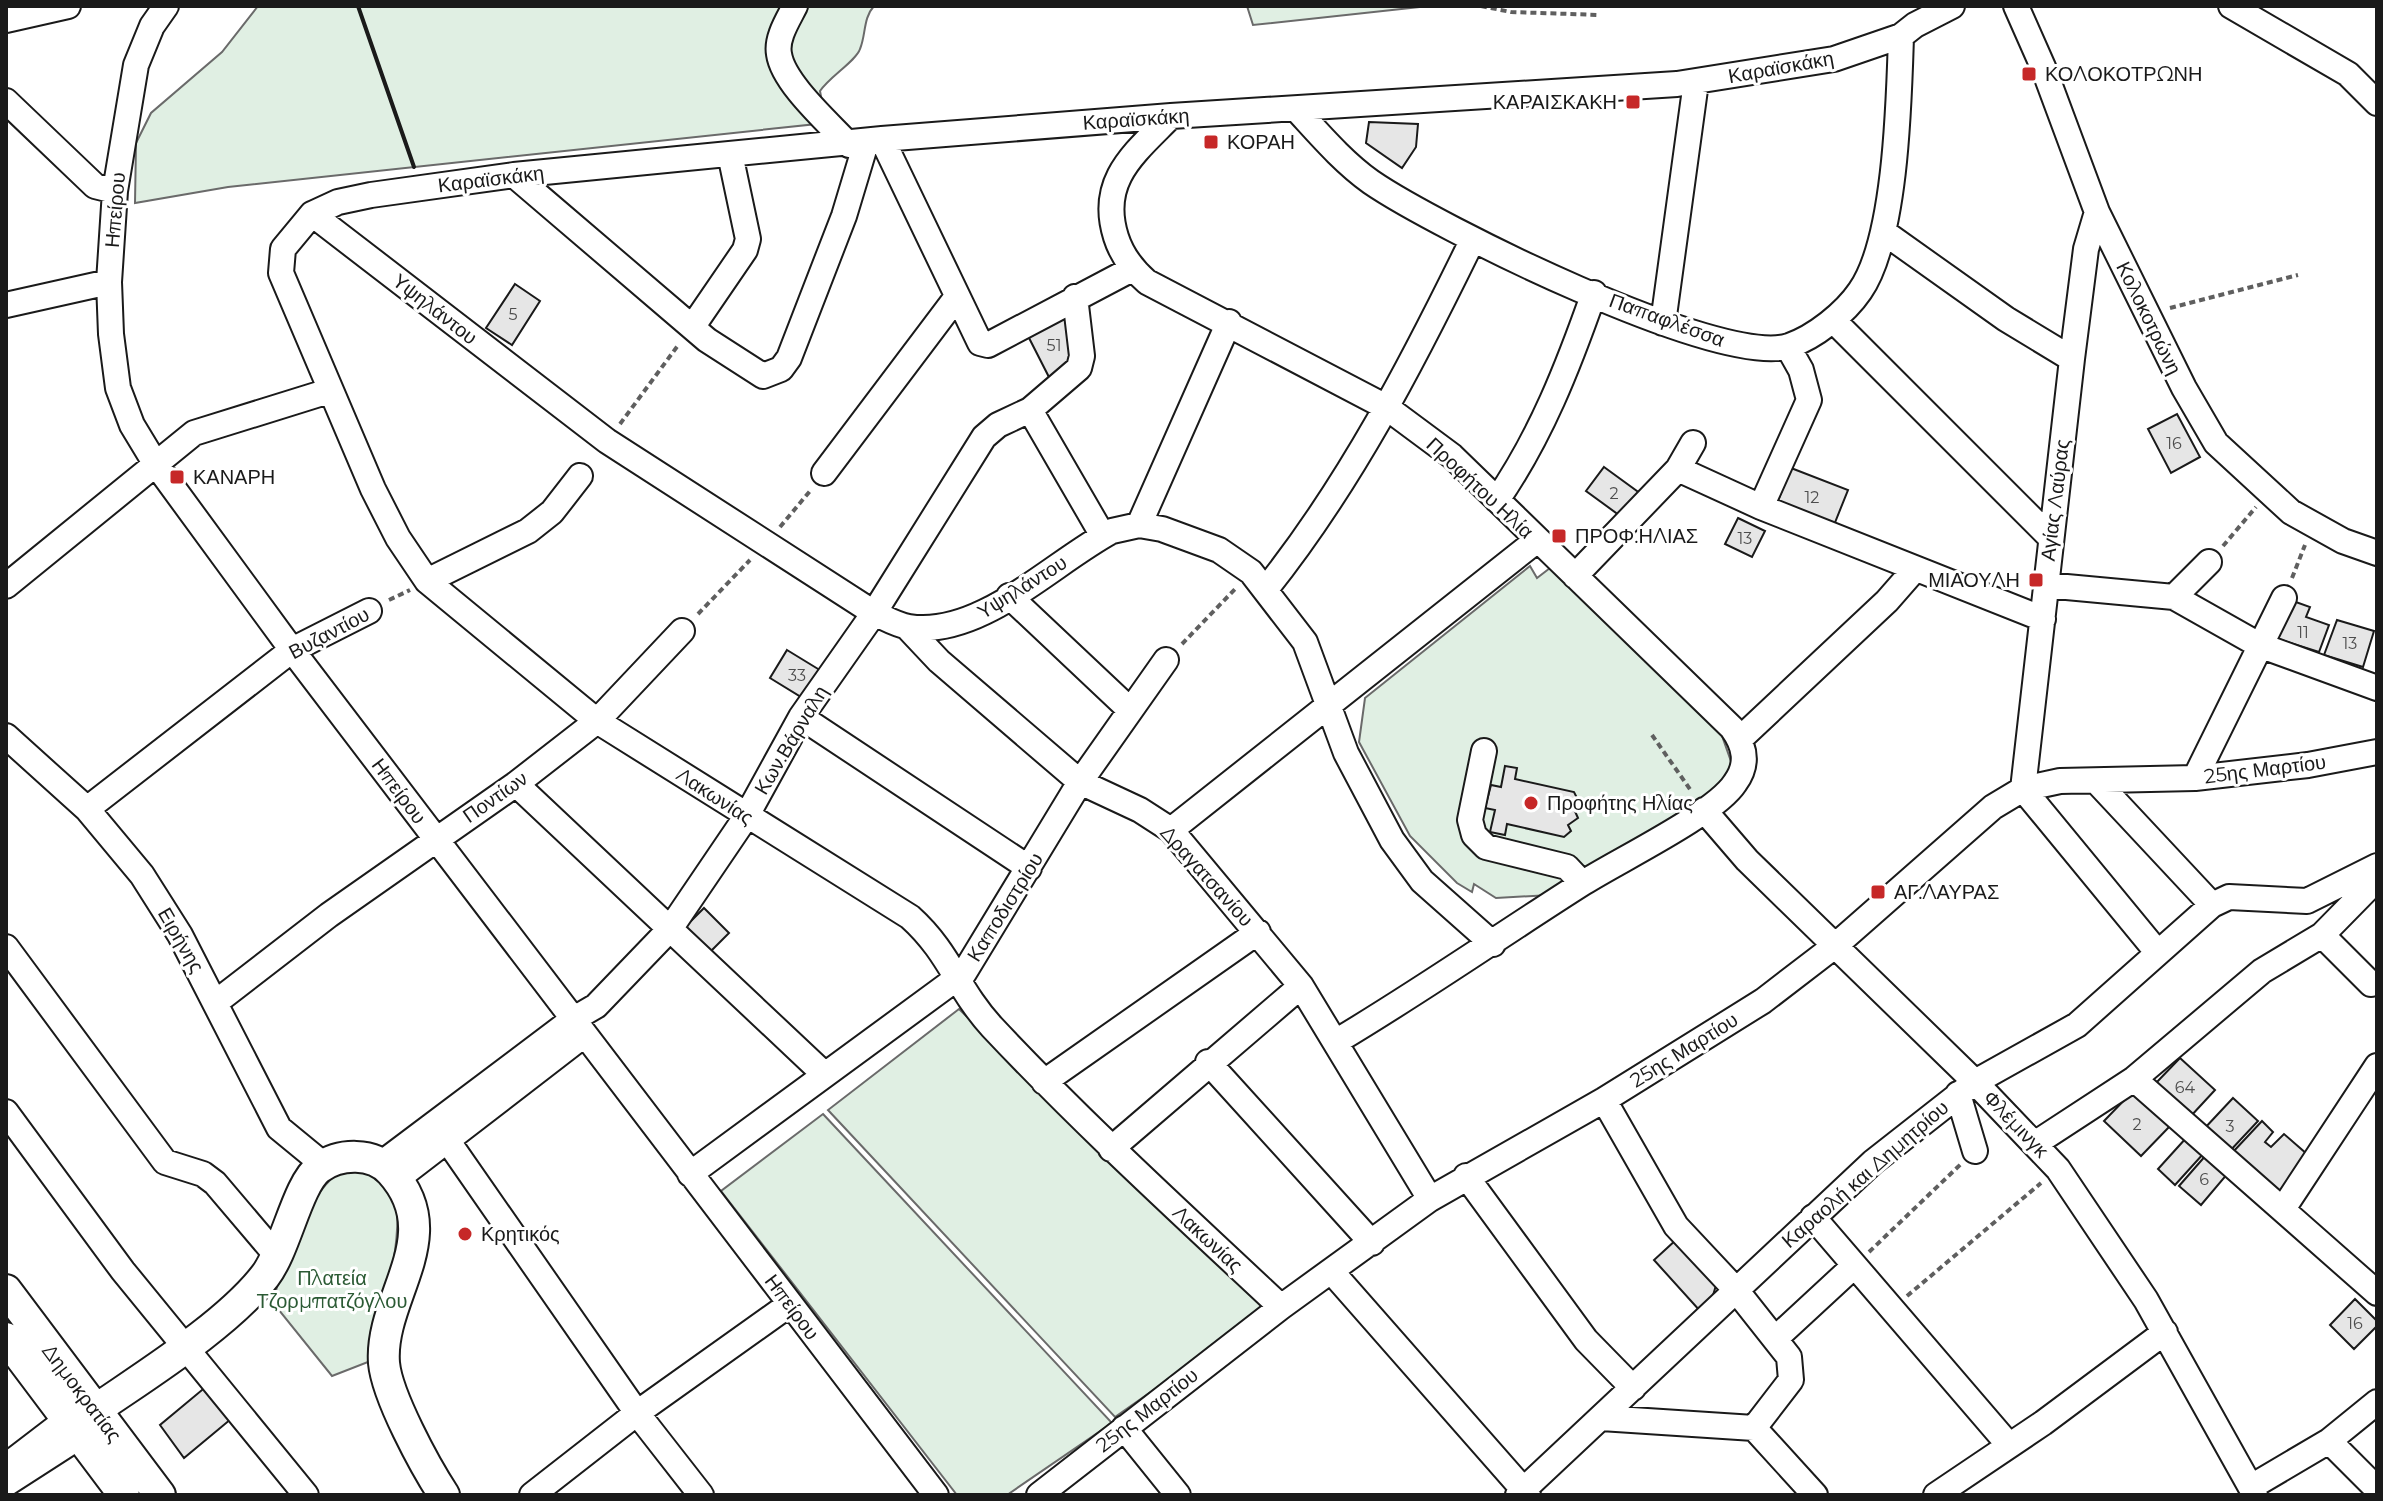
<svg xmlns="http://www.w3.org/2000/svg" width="2383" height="1501" viewBox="0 0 2383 1501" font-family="Montserrat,sans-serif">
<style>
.green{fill:#e0efe3;stroke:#6a6a6a;stroke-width:2}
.building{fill:#e6e6e6;stroke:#1a1a1a;stroke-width:2}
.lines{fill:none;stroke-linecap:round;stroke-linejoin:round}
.minor-casing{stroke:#1a1a1a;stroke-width:28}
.major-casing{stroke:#1a1a1a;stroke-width:34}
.path{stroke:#5f5f5f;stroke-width:4;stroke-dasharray:6 4;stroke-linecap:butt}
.minor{stroke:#fff;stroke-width:24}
.major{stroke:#fff;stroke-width:30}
.wall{stroke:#1a1a1a;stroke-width:4}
.poi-dot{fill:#c62828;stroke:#fff;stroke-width:3}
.labels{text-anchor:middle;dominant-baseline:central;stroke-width:6;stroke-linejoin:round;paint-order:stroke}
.number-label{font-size:16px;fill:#4d4d4d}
.street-label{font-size:20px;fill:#1a1a1a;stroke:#fff}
.poi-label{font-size:20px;fill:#1a1a1a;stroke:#fff;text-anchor:start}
.park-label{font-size:20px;fill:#2b5a34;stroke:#fff}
</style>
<rect width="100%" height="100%" fill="#fff"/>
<path class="green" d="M258 6H874C863 18 866 35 860 49 856 61 829 77 820 91L826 123 228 187 135 203 136 143 151 113 222 52Z
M1247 6H1429L1253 25Z
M1530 566 1537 578 1550 568 1721 733 1733 767 1716 789 1551 895 1496 898 1474 884 1472 892 1457 883 1410 836 1359 742 1365 698Z
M959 1009 1269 1309 1115 1417 828 1110Z
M823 1114 1112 1423 1007 1495H957L721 1191Z
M343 1170H370L397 1198C401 1261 382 1302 368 1362L332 1376 274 1304C277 1268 311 1188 343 1170Z"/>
<path class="building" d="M1369 122 1418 124 1416 147 1402 168 1366 143Z
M515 284 540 301 512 345 486 328Z
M1070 304 1078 359 1052 383 1026 332Z
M2177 414 2200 457 2171 473 2148 429Z
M1604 467 1641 494 1623 518 1586 491Z
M1791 468 1848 490 1834 525 1777 503Z
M1738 518 1765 531 1752 557 1725 544Z
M2293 601 2310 607 2306 617 2329 625 2319 652 2275 638Z
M2337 620 2374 631 2363 667 2324 655Z
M787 650 823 672 806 700 770 678Z
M1505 766 1517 768 1515 779 1574 792 1578 800 1573 807 1578 818 1568 825 1571 831 1564 837 1507 824 1505 835 1490 832 1495 810 1485 808 1491 785 1501 787Z
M704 908 729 933 708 954 683 929Z
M2180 1058 2215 1090 2190 1117 2155 1084Z
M2133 1091 2170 1126 2141 1156 2104 1121Z
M2233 1098 2258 1121 2228 1153 2203 1130Z
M2262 1121 2273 1132 2265 1142 2271 1147 2284 1134 2308 1155 2279 1192 2232 1153Z
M2187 1137 2204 1153 2175 1185 2158 1169Z
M2207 1154 2229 1172 2201 1205 2179 1186Z
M1677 1239 1717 1282 1711 1302 1701 1312 1654 1260Z
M2355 1299 2377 1321V1326L2354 1349 2330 1325Z
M208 1385 237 1414 184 1458 160 1425Z"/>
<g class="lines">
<defs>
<path id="minor" d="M166 6 152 26 136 65 115 191 109 282 111 334 118 388 132 425 155 463 292 650 936 1495
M795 6C788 20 776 38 779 54 783 83 829 123 849 145
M2016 6 2043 67 2097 212 2184 388 2216 443 2291 512 2343 541 2377 553
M2231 6 2348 74 2377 103
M6 20 68 6
M6 101 95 186 115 191
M1297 110C1320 135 1343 162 1371 182 1435 226 1720 368 1789 346 1815 337 1845 313 1860 291 1896 240 1899 101 1901 36
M1171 116C1135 153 1098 180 1116 237 1122 256 1132 269 1147 282L1386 407 1452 456 1732 728C1745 746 1749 764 1735 783 1715 814 1619 860 1583 883 1501 935 1421 991 1337 1041
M882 139 980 343 988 345 1132 269
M514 175 707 340 763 376 781 369 789 358 844 216 866 143
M312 214 338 202 371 195 514 175 882 139 1171 116 1677 84 1834 59 1901 36 1915 25 1952 6
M312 214 607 441 874 613C885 618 897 625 909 627 980 638 1052 563 1112 531L1139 525 1162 529 1219 550 1251 572 1305 642 1346 753 1392 840 1422 881 1493 944
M312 214 283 249 281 273 373 489 398 538 427 581 597 721 910 917C950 953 957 989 992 1027 1084 1125 1183 1215 1281 1307
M1885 233 2006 319 2072 359
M6 305 109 282
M1833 320 2050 537
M1663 323 1696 82
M693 326 745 250 748 239 730 154
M1030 410 1103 536
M1678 469 1761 507 2043 619
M824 473 956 298
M1497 500C1541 436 1568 367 1594 293
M1761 507 1809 400 1801 370 1788 347
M1139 525 1229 322
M1575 576 1678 469 1693 443
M427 581 528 531 552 512 580 476
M2045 585 2174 597 2259 645 2377 688
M6 586 194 433 329 391
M1266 589C1350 484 1413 362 1472 241
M1009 596 1130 710
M2174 597 2209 562
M907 627 939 661 1080 782 1140 810 1171 830 1301 986 1430 1199
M801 717 1029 868
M6 736 87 809 142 875 180 935 279 1128 324 1165
M1740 739 1887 601 1915 569
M1484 751 1470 820 1474 835 1486 847 1567 867 1582 883
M2195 778 2284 598
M2097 782 2212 905
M516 784 824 1074
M2023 789 2072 359 2086 249 2097 212
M2023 789 2158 953
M87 809 292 650 369 611
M1704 810 1747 860 1975 1082 2058 1169 2146 1300 2255 1495
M1171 830 1536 541
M2322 935 2371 984
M6 947 165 1162 203 1174 215 1183 277 1256
M215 1003 329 915 516 784 597 721 682 631
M1208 1062 1372 1243
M2134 1079 2377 1293
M1044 1082 1258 932
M1958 1094 1975 1151
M1604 1100 1676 1226 1736 1290 1789 1357 1791 1380 1754 1428
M6 1112 123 1271 306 1495
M436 1124 637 1413 701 1495
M2036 1143 2134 1079 2262 971 2322 935 2377 879
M1111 1149 1301 986
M382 1163 572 1020 596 1006 670 929 746 817 801 717 874 613 984 437 998 425 1030 410 1079 368 1082 356 1075 297
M690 1174 964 973 1080 782 1166 660
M1466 1176 1586 1340 1633 1388
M397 1179 584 1035
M2283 1209 2377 1066
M1813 1217 2008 1444
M1332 1272 1528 1495
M1775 1339 1854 1266
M1601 1418 1754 1428
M1124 1428 1178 1495
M1754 1428 1815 1495
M2329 1441 2377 1489
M6 1466 66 1420 84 1414
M6 1484 79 1437 88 1421
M2251 1487 2329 1441 2377 1402
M532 1495 637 1413 790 1304
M1039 1495 1281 1307 1430 1199 1604 1100 1763 1001 1836 945 1993 807 2023 789 2060 781 2195 778 2308 765 2377 752
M1518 1495 1873 1162 1975 1082 2077 1025 2212 905 2229 897 2307 901 2377 866
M1936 1495 2043 1423 2165 1332"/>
<path id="major" d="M6 1290 160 1495
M6 1338 124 1495
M94 1411C146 1375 227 1325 265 1276 286 1249 297 1185 319 1168 340 1153 373 1152 391 1172 449 1236 379 1297 384 1363 387 1396 425 1466 444 1495"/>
</defs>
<use href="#minor" class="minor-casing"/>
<use href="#major" class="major-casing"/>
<path class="path" d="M1481 6 1511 12 1600 15
M2170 308 2298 275
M620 424 679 344
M780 527 810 491
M2223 546 2256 507
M2292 578 2305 545
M389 600 410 590
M698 614 750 560
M1182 644 1237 587
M1652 735 1692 792
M1869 1252 1961 1164
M1907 1296 2041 1183"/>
<use href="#minor" class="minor"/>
<use href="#major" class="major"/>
<path class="wall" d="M358 6 414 167"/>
</g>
<g class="poi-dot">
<rect x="2021" y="66" width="16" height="16" rx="4"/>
<rect x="1625" y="94" width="16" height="16" rx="4"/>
<rect x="1203" y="134" width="16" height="16" rx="4"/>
<rect x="169" y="469" width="16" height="16" rx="4"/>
<rect x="1551" y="528" width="16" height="16" rx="4"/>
<rect x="2028" y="572" width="16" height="16" rx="4"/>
<circle cx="1531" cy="803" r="8"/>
<rect x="1870" y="884" width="16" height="16" rx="4"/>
<circle cx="465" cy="1234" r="8"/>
</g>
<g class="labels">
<g class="number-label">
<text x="513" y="314">5</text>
<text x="1054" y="345">51</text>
<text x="2174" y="443">16</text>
<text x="1614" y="493">2</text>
<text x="1812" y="497">12</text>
<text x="1745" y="538">13</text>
<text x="2303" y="632">11</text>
<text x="2350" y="643">13</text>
<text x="797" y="675">33</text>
<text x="2185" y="1087">64</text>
<text x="2137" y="1124">2</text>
<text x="2230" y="1126">3</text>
<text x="2204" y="1179">6</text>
<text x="2355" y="1323">16</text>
</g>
<g class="street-label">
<text transform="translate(1781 67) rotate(-10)">Καραϊσκάκη</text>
<text transform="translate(1136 119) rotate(-4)">Καραϊσκάκη</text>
<text transform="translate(491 179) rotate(-7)">Καραϊσκάκη</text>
<text transform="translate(115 210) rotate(-85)">Ηπείρου</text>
<text transform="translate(435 309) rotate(38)">Υψηλάντου</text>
<text transform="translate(2149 318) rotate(64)">Κολοκοτρώνη</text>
<text transform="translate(1667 320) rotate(20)">Παπαφλέσσα</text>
<text transform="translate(1480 488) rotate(43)">Προφήτου Ηλία</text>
<text transform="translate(2055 500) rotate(-83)">Αγίας Λαύρας</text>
<text transform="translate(1022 587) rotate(-32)">Υψηλάντου</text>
<text transform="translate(329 633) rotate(-28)">Βυζαντίου</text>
<text transform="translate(791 740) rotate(-59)">Κων.Βάρναλη</text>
<text transform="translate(2265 769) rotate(-7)">25ης Μαρτίου</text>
<text transform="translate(399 791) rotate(53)">Ηπείρου</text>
<text transform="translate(715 796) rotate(33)">Λακωνίας</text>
<text transform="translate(495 797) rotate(-35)">Ποντίων</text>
<text transform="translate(1207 876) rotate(48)">Δραγατσανίου</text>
<text transform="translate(1005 907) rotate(-58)">Καποδιστρίου</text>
<text transform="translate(181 940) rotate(60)">Ειρήνης</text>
<text transform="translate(1684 1050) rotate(-32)">25ης Μαρτίου</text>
<text transform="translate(2016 1124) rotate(46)">Φλέμινγκ</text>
<text transform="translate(1865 1174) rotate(-41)">Καραολή και Δημητρίου</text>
<text transform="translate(1208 1239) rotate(43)">Λακωνίας</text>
<text transform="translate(792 1307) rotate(53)">Ηπείρου</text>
<text transform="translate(82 1393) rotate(53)">Δημοκρατίας</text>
<text transform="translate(1147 1410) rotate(-38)">25ης Μαρτίου</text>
</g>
<g class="poi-label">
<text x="2045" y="74">ΚΟΛΟΚΟΤΡΩΝΗ</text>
<text x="1617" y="102" text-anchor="end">ΚΑΡΑΙΣΚΑΚΗ</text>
<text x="1227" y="142">ΚΟΡΑΗ</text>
<text x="193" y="477">ΚΑΝΑΡΗ</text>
<text x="1575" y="536">ΠΡΟΦ.ΗΛΙΑΣ</text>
<text x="2020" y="580" text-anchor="end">ΜΙΑΟΥΛΗ</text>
<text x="1547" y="803">Προφήτης Ηλίας</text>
<text x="1894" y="892">ΑΓ.ΛΑΥΡΑΣ</text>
<text x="481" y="1234">Κρητικός</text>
</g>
<g class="park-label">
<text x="332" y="1278">Πλατεία<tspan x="332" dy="23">Τζορμπατζόγλου</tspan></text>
</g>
</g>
<rect width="2383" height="1501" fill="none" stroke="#1a1a1a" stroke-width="16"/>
</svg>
